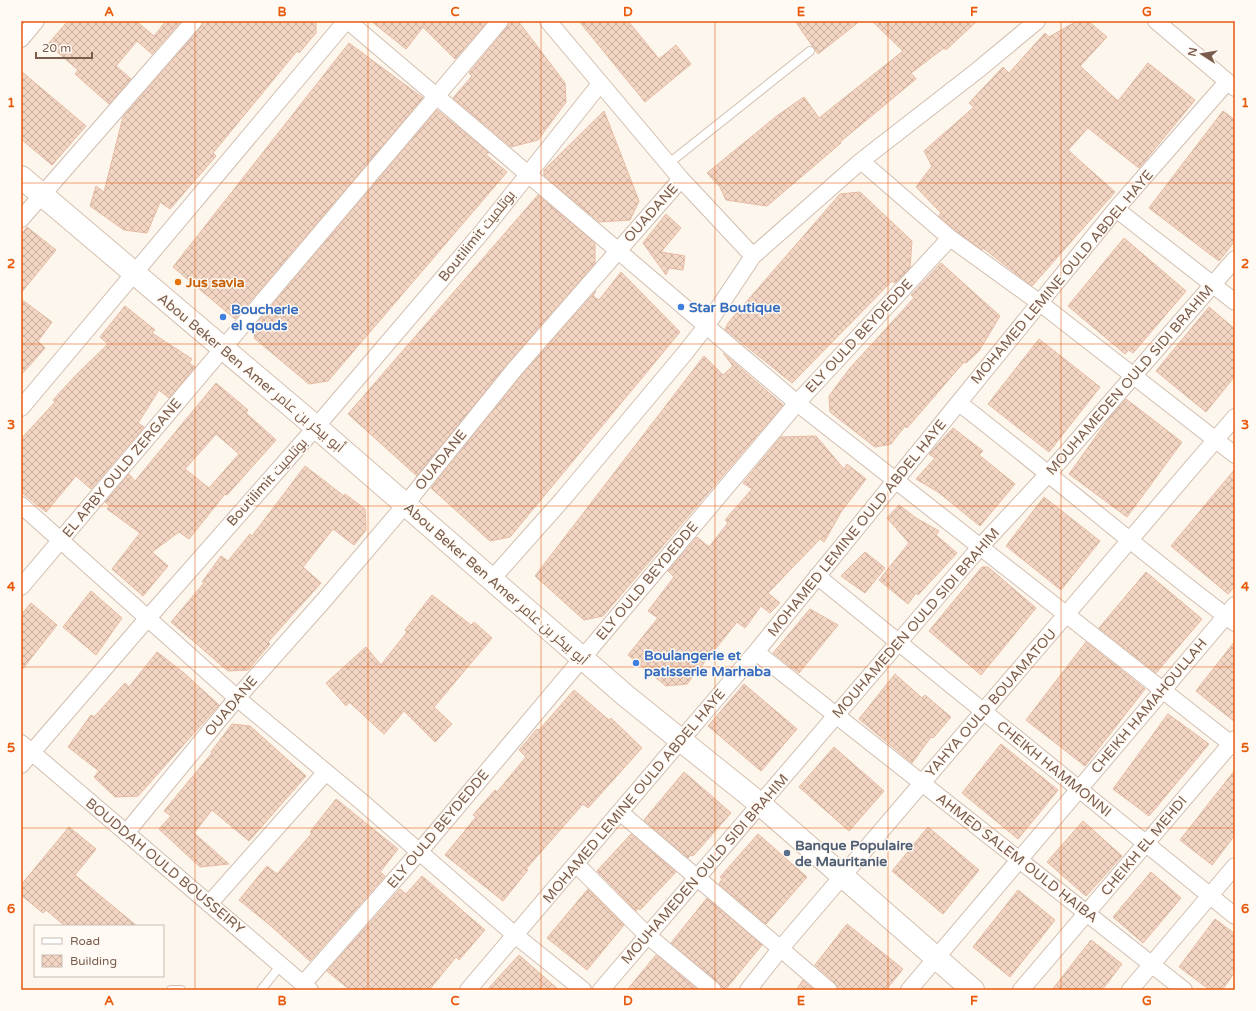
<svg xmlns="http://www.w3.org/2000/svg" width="1256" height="1011" viewBox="0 0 1256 1011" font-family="'Varela Round',Cairo,sans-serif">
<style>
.building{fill:url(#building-cross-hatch);stroke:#e6bba3;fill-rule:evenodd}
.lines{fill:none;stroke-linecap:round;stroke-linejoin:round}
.lane-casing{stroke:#d1beb0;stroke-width:10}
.street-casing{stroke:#d1beb0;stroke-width:18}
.secondary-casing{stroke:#d6c0b0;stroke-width:24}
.lane{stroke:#fff;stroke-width:8}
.street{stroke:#fff;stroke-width:16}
.secondary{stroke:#fff;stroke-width:22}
.grid{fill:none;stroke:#e8590c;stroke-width:1;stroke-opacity:0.55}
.food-dot{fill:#e8710a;stroke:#fffaf3;stroke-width:1.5}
.shop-dot{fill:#3f7fe0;stroke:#fffaf3;stroke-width:1.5}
.service-dot{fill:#5c6f8a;stroke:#fffaf3;stroke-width:1.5}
.labels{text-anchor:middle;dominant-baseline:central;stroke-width:3;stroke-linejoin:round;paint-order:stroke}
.street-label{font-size:14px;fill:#7a5c4d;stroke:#fffaf3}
.food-label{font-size:14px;font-weight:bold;fill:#c56008;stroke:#fffaf3;text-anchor:start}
.shop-label{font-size:14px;font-weight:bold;fill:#366cbe;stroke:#fffaf3;text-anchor:start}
.service-label{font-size:14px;font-weight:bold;fill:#4e5e75;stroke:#fffaf3;text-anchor:start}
.neatline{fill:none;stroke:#e8590c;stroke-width:1.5}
.grid-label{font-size:13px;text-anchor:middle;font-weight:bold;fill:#e8590c}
</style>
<defs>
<pattern id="building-cross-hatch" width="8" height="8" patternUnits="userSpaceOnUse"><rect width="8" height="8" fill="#f3d5c3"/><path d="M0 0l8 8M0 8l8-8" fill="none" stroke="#cab0a1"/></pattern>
</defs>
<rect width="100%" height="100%" fill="#fdf6ec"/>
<path class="building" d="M68 21H136L154 36 166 21H181L152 54 137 41 116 66 131 79 109 104 75 74 78 70 48 44Z
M203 21H316V33L299 53 297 51 213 153 216 156 170 209 160 202 147 233 124 230 90 206 96 186 104 192 123 117 201 27Z
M371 21H488L455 59 423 27 406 49Z
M509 21H518L565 83 566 102 538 140 511 147 453 98 472 76 469 73 507 27Z
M579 21H628L659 59 676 45 691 64 645 102Z
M795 21H860L818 54Z
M872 21H977L946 50 944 48 911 73 916 79 840 142 841 143 767 206 726 200 720 187 707 173 778 115 804 97 819 118 903 51Z
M1077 21H1088L1107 37 1080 66 1118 101 1148 63 1195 100 1139 168 1088 128 1068 150 1115 192 1032 286 983 248 982 250 956 231 939 216 941 213 916 187 932 166 924 151 974 107 969 103 1003 67 1009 73 1045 33 1049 37Z
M349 43 423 98 235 319 173 267Z
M21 71 86 126 52 165 21 139Z
M437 110 489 153 485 154 507 172 328 381 309 384 254 338 255 336 250 331Z
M604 111 639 201 630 220 599 222 544 176V170Z
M1223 111 1235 120V241L1219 261 1149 208Z
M860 192 912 241 910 268 895 283 892 281 792 383 725 329 728 323 840 194Z
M538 195 595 243V263L507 364 417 476 348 414Z
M666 214 681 228 661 252 685 256 683 270 669 268 666 275 643 243Z
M27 227 56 250 21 293V235Z
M1124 238 1186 291 1133 353 1129 350 1125 354 1068 306Z
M941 263 1000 316 979 351 966 363 964 362 907 428 905 426 891 444 875 447 830 412 829 396 850 368 914 298 911 295Z
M621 272 680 332 510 537 490 541 431 488 521 376 596 291 593 296 599 300Z
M21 299 52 322 38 341 45 348 21 375Z
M125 306 155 330 152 333 192 359 189 363 195 367 169 398 159 390 138 423 144 427 91 489 76 476 46 512 21 492V439L55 402 53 400 77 374 108 344 100 337Z
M1209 307 1235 329V376L1206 412 1156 371Z
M1039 339 1100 387 1049 452 988 404Z
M723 353 783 405 603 616 584 620 535 576 704 356 723 375 733 366Z
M216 383 248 410 246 413 276 440 227 495 225 494 189 539 179 532 152 552 168 566 143 596 112 569 140 533 107 509 110 506 105 502 129 474 135 481ZM216 434 239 454 209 488 185 469Z
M1126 399 1182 442 1127 517 1069 474 1110 417Z
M953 428 983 451 979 455 1015 484 980 526 938 492 916 479 935 458 929 454Z
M816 436 844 469 847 464 866 479 841 512 824 542 820 539 768 593 780 603 770 613 761 606 745 628 737 622 687 684 666 686 628 655 658 618 648 611 674 577 668 571 697 537 709 547 728 523 725 520 752 489 743 483 781 437Z
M305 466 344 496 345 494 365 509 366 530 354 545 333 529 303 567 321 583 268 642 270 644 248 670 228 671 171 622 204 583 202 582 221 556 228 561 250 534 252 536Z
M1235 469V586L1228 594 1171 546Z
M1044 497 1100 541 1061 590 1006 546Z
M899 505 916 518 939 531 936 535 957 553 918 595 916 593 908 604 879 580 909 543 887 518Z
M865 552 885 568 865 593 841 576Z
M982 567H988L1036 608 981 675 929 631Z
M1146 572 1202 619 1156 673 1099 628Z
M91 591 122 618 96 655 63 627Z
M432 595 471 625 474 622 492 638 434 707 452 724 435 742 404 711 384 734 349 702 346 706 326 683 366 647 381 665 407 632 405 630Z
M31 603 57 625 21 671V615Z
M810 609 838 625 799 673 773 653Z
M1235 641V722L1196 691Z
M1086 642 1145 689 1085 766 1026 720Z
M157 652 184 673 219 705 138 796 115 797 94 777 99 771 68 747 91 715 94 717 125 683 129 687Z
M895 674 922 698 925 695 951 717 933 738 931 737 912 763 859 719Z
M744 684 797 729 761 771 708 726Z
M574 690 609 720 611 718 642 748 588 808 583 804 526 869 528 870 503 901 445 855 476 817 473 815 495 790 497 792 526 757 519 750 537 729 539 730Z
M1168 714 1209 744 1149 816 1113 789Z
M232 724 250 726 306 776 249 841 212 810 194 833 229 864 200 867 159 829 171 816 164 811 212 753 211 752Z
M1001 744 1058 790 1018 839 962 793Z
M834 747 884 791 849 831 799 787Z
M1235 770V835L1212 865 1180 840Z
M684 772 731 813 693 856 691 855 688 858 644 820Z
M336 799 398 849 380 872 385 876 310 961 271 926 239 900 267 866 277 874 312 833 310 832Z
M1083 821 1122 856 1086 896 1047 862Z
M69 827 96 849 75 875 137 926H65L46 910 43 913 21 895V885Z
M928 827 979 870 943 914 892 871Z
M631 834 676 872 640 910 638 908 636 911 597 871Z
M758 834 807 877 766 924 719 884 722 879 720 877Z
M1151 872 1181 898 1143 943 1113 917Z
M422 876 485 930 459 960 456 957 429 990H350L327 971 400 889 406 894Z
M588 889 624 925 587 970 547 938Z
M1018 890 1055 920 1010 977 973 947Z
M707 898 762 945 725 990H722L719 983 671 943Z
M1215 919 1235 934V972L1222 990H1210L1179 967Z
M847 924 903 969 886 990H838L835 983 815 965Z
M1091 940 1122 964 1102 990H1052Z
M519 955 559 990H487Z
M656 955 698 990H627Z
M803 980 814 990H796Z"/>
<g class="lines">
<defs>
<path id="lane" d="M668 164 810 51
M171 990H181
M261 990 281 965"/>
<path id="street" d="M348 21 797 403 1235 747
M548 21 681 179 753 256
M1156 21 1235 88
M21 39 36 21
M861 161 950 238 1040 303 1235 455
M1116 209 1235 302
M21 219 194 21
M959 403C1052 475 1141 552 1235 623
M21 408 346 21
M21 505 237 698 362 802 515 935 583 990
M817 576 1235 916
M491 580 563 499 685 353 707 325 753 256 861 161 978 70 1037 21
M21 587 500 21
M756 652 1184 990
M21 743 310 990
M21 765 147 619 316 427 482 232 600 84
M621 813 829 990
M126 833 237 698 325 599 405 505 514 370 681 179
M576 864 647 935 713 990
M209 904 326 772
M303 984 420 851 797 403 950 238
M468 990 756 652 1116 209 1227 82
M601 990 981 546 1049 473 1235 259
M748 990 781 948 1235 417
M909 990 1235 605
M1021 990 1235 739
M1130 990 1235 866"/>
<path id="secondary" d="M21 177 316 427 626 696 760 804 973 990"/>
</defs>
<use href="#lane" class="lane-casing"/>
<use href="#street" class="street-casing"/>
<use href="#secondary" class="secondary-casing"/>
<use href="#lane" class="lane"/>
<use href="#street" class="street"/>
<use href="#secondary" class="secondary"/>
</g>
<path class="grid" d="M195 21V990M368 21V990M541 21V990M715 21V990M888 21V990M1061 21V990M21 183H1235M21 344H1235M21 506H1235M21 667H1235M21 828H1235"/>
<circle class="food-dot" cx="178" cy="282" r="4"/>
<g class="shop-dot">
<circle cx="681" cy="307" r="4"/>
<circle cx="223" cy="317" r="4"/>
<circle cx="636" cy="663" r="4"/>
</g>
<circle class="service-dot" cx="787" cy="853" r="4"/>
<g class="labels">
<g class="street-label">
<text transform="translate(651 213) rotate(-48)">OUADANE</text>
<text transform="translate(477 236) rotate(-51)">Boutilimit بوتلميت</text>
<text transform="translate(1062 277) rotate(-50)">MOHAMED LEMINE OULD ABDEL HAYE</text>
<text transform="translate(859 336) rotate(-47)">ELY OULD BEYDEDDE</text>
<text transform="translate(251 373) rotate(40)">Abou Beker Ben Amer أبو بيكر بن عامر</text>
<text transform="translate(1130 380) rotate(-49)">MOUHAMEDEN OULD SIDI BRAHIM</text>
<text transform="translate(441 460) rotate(-51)">OUADANE</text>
<text transform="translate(122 468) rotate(-50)">EL ARBY OULD ZERGANE</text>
<text transform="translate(267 482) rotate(-48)">Boutilimit بوتلميت</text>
<text transform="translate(857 528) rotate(-51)">MOHAMED LEMINE OULD ABDEL HAYE</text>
<text transform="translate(647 581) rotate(-50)">ELY OULD BEYDEDDE</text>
<text transform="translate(496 584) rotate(41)">Abou Beker Ben Amer أبو بيكر بن عامر</text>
<text transform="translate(916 623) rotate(-49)">MOUHAMEDEN OULD SIDI BRAHIM</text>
<text transform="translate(991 703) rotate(-49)">YAHYA OULD BOUAMATOU</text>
<text transform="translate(231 706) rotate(-50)">OUADANE</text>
<text transform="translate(1149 706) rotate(-50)">CHEIKH HAMAHOULLAH</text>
<text transform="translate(1054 769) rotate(39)">CHEIKH HAMMONNI</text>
<text transform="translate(634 796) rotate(-50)">MOHAMED LEMINE OULD ABDEL HAYE</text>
<text transform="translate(438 829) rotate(-50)">ELY OULD BEYDEDDE</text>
<text transform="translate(1144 846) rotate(-50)">CHEIKH EL MEHDI</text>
<text transform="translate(1017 858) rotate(38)">AHMED SALEM OULD HAIBA</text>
<text transform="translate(165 866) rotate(40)">BOUDDAH OULD BOUSSEIRY</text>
<text transform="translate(705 869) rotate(-49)">MOUHAMEDEN OULD SIDI BRAHIM</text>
</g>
<g class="food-label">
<text x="186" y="282">Jus savia</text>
</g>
<g class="shop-label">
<text x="689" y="307">Star Boutique</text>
<text x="231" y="309">Boucherie<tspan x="231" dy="16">el qouds</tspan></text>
<text x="644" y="655">Boulangerie et<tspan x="644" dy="16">patisserie Marhaba</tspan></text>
</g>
<g class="service-label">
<text x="795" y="845">Banque Populaire<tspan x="795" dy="16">de Mauritanie</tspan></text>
</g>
</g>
<rect width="1256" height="1011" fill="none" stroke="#fffaf3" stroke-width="44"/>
<rect x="34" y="925" width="130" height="52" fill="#fffaf3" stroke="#cabbb1"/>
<rect x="42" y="938" width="20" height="6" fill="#ffffff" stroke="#cabbb1"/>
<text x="70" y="945" font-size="12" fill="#7a5c4d">Road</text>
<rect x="42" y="955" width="20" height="12" fill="url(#building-cross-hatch)" stroke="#cabbb1"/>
<text x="70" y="965" font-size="12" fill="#7a5c4d">Building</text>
<g transform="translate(1202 54) rotate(282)" stroke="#fffaf3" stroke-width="3" paint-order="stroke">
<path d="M0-3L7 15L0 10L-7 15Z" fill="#7a5c4d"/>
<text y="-6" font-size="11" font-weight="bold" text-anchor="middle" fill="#7a5c4d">N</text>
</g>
<path d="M36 52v6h56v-6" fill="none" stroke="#7a5c4d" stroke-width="2"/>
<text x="42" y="52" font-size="12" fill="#7a5c4d" stroke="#fffaf3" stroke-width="3" paint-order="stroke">20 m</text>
<rect x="22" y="22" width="1212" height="967" class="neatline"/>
<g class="grid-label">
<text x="109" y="16">A</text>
<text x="282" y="16">B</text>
<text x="455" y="16">C</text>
<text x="628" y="16">D</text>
<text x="801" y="16">E</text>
<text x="974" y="16">F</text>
<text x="1147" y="16">G</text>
<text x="11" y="107">1</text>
<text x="1245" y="107">1</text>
<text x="11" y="268">2</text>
<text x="1245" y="268">2</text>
<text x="11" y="429">3</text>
<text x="1245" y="429">3</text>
<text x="11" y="591">4</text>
<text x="1245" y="591">4</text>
<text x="11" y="752">5</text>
<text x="1245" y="752">5</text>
<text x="11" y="913">6</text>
<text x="1245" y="913">6</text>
<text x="109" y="1005">A</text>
<text x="282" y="1005">B</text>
<text x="455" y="1005">C</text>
<text x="628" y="1005">D</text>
<text x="801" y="1005">E</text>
<text x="974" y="1005">F</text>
<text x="1147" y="1005">G</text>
</g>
</svg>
